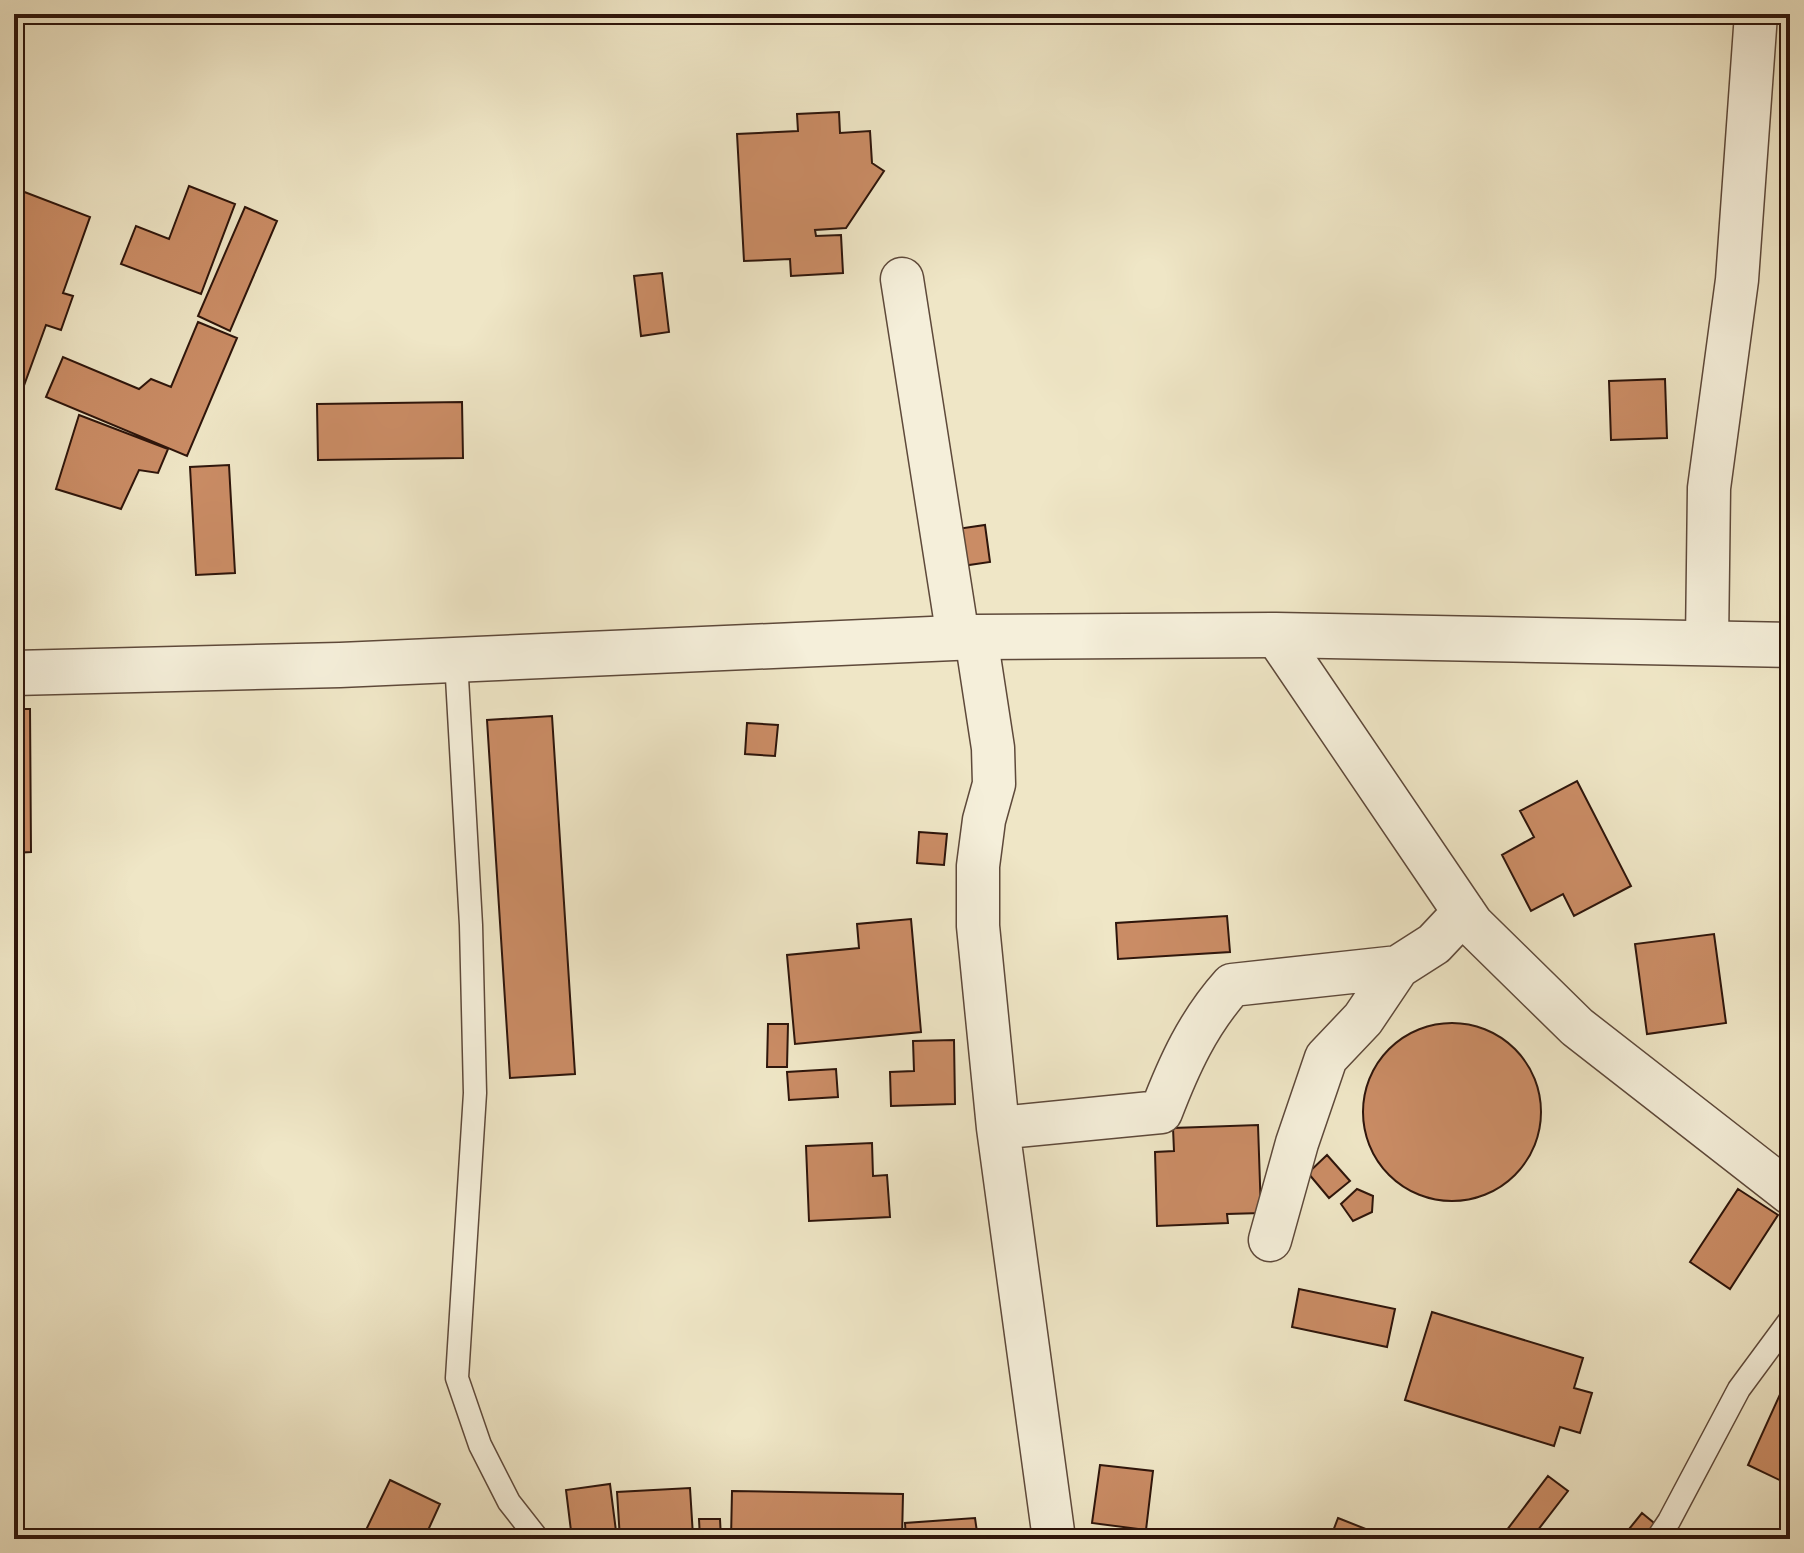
<svg xmlns="http://www.w3.org/2000/svg" width="1804" height="1553" viewBox="0 0 1804 1553" font-family="Alegreya,serif">
<style>
.building{fill:#ca8c65;stroke:#2e150b;stroke-width:2}
.lines{fill:none;stroke-linecap:round;stroke-linejoin:round}
.service-casing{stroke:#5e493a;stroke-width:25}
.minor-casing{stroke:#5e493a;stroke-width:45}
.tertiary-casing{stroke:#5e493a;stroke-width:47}
.service{stroke:#f5efda;stroke-width:22}
.minor{stroke:#f5efda;stroke-width:42}
.tertiary{stroke:#f5efda;stroke-width:44}
</style>
<rect width="100%" height="100%" fill="#efe6c6"/>
<filter id="stains"><feTurbulence type="fractalNoise" baseFrequency=".0025" numOctaves="4"/><feColorMatrix values="0 0 0 0 .2 0 0 0 0 .09 0 0 0 0 .02 0 0 0 .5 -.17"/></filter>
<radialGradient id="worn" r=".72"><stop offset=".6" stop-color="#630" stop-opacity="0"/><stop offset="1" stop-color="#630" stop-opacity=".3"/></radialGradient>
<path class="building" d="M839 112 840 133 870 131 872 163 884 171 846 228 815 230 816 236 841 235 843 273 791 276 790 259 744 261 737 134 798 131 797 114Z
M189 186 235 204 201 294 121 264 136 226 169 239Z
M14 188 90 217 63 293 73 296 61 330 46 325 22 391 14 388Z
M245 207 277 221 230 331 198 316Z
M662 273 669 332 641 336 634 276Z
M198 322 237 338 187 456 46 397 63 357 139 389 151 379 171 387Z
M1665 379 1667 438 1611 440 1609 381Z
M462 402 463 458 318 460 317 404Z
M79 415 168 449 158 473 139 470 121 509 56 489Z
M229 465 235 573 196 575 190 467Z
M985 525 990 562 962 566 957 529Z
M14 709H30L31 852 14 853Z
M552 716 575 1074 510 1078 487 720Z
M747 723 778 725 775 756 745 754Z
M1577 781 1631 886 1574 916 1563 894 1531 911 1502 855 1534 837 1520 811Z
M919 832 947 834 944 865 917 863Z
M1227 916 1230 952 1118 959 1116 923Z
M911 919 921 1032 795 1044 787 955 859 948 857 924Z
M1714 934 1726 1023 1647 1034 1635 944Z
M1363 1112a89 89 0 1 1 178 0a89 89 0 1 1-178 0Z
M768 1024H788L787 1067H767Z
M954 1040 955 1104 891 1106 890 1072 914 1071 913 1041Z
M836 1069 838 1097 789 1100 787 1072Z
M1258 1125 1261 1213 1227 1214 1228 1223 1157 1226 1155 1152 1174 1151 1173 1128Z
M872 1143 873 1176 887 1175 890 1217 809 1221 806 1146Z
M1327 1155 1350 1181 1329 1198 1308 1173Z
M1357 1189 1373 1196 1372 1212 1353 1221 1341 1204Z
M1738 1189 1778 1215 1730 1289 1690 1262Z
M1299 1289 1395 1309 1387 1347 1292 1327Z
M1432 1312 1583 1358 1574 1388 1592 1393 1580 1433 1560 1427 1554 1446 1405 1400Z
M1787 1379 1790 1381V1485L1748 1465Z
M1100 1465 1153 1471 1146 1530 1092 1523Z
M1548 1476 1568 1491 1531 1539H1500Z
M390 1480 440 1504 424 1539H384L366 1530Z
M610 1484 617 1539H572L566 1490Z
M690 1488 693 1536 620 1539 617 1492Z
M732 1491 903 1494 902 1539H731Z
M1642 1513 1659 1527 1650 1539H1621Z
M975 1518 978 1539H906L905 1523Z
M1338 1518 1391 1539H1330Z
M699 1519H720L721 1539H700Z
M70 1531 110 1539H69Z"/>
<g class="lines">
<defs>
<path id="service" d="M456 660 471 925 475 1093 457 1378 480 1445 509 1502 538 1539
M1657 1539 1669 1521 1739 1389 1790 1320"/>
<path id="minor" d="M902 279 957 631 945 638
M1276 635 1472 924 1577 1027 1790 1193
M976 637 993 748 994 784 984 820 978 866V926L998 1128 1054 1539
M1707 643 1709 488 1737 280 1756 14
M998 1128 1161 1112C1179 1065 1198 1023 1232 985L1398 967 1434 944 1464 912
M1270 1240 1297 1143 1326 1058 1363 1019 1398 967"/>
<path id="tertiary" d="M14 673 340 665 976 637 1276 635 1790 645"/>
</defs>
<use href="#service" class="service-casing"/>
<use href="#minor" class="minor-casing"/>
<use href="#tertiary" class="tertiary-casing"/>
<use href="#service" class="service"/>
<use href="#minor" class="minor"/>
<use href="#tertiary" class="tertiary"/>
</g>
<rect width="1804" height="1553" fill="none" stroke="#efe6c6" stroke-width="48"/>
<rect x="16" y="16" width="1772" height="1521" fill="none" stroke="#2e150b" stroke-width="4"/>
<rect x="24" y="24" width="1756" height="1505" fill="none" stroke="#2e150b" stroke-width="2"/>
<rect width="100%" height="100%" filter="url(#stains)"/>
<rect width="100%" height="100%" fill="url(#worn)"/>
</svg>
